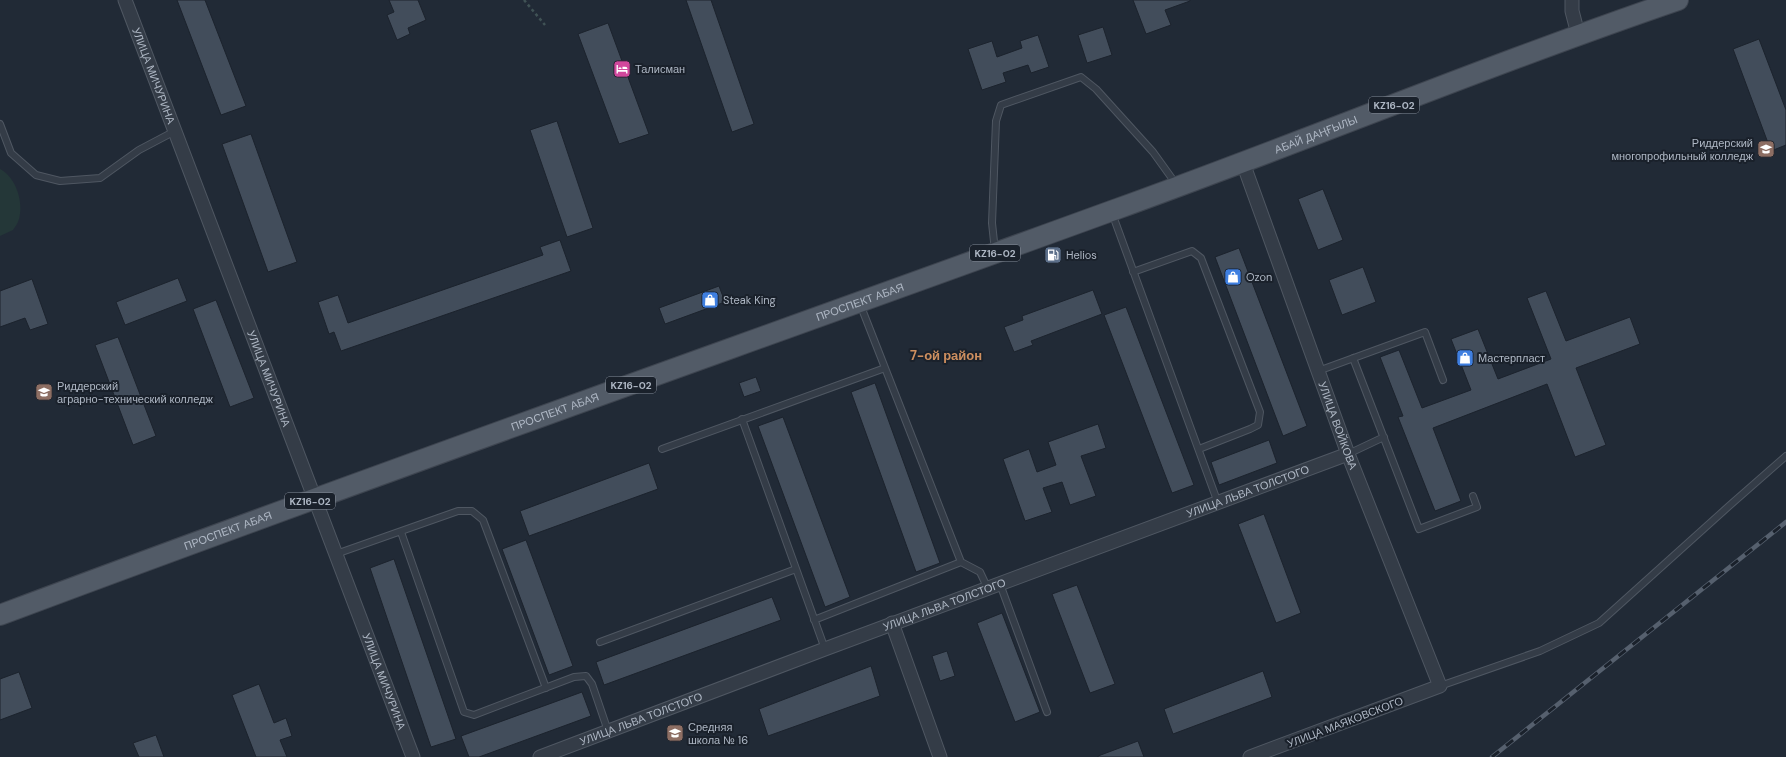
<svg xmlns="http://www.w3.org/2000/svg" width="1786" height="757" viewBox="0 0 1786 757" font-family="'DM Sans',sans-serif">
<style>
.green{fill:#243738}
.building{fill:#424d5b;stroke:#1c232d}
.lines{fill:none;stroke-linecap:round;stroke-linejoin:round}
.service-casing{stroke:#4f5762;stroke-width:8}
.minor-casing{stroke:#4f5762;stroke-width:15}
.primary-casing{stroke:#3e4550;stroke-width:22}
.path{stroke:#405255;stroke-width:2.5;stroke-dasharray:3 3;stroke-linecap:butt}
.service{stroke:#343c47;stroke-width:6}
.minor{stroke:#343c47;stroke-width:13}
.primary{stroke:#525b67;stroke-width:20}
.rail-casing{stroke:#56606e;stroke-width:4.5}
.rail{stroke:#1a212b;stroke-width:3;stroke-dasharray:9;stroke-linecap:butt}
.labels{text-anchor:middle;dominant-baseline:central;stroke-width:4;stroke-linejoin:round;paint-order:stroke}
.shield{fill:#1a212b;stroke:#828a96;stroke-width:1}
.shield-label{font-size:10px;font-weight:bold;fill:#aeb7c4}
.poi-label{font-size:11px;fill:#aeb7c4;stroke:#1a212b;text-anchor:start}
.street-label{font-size:11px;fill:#aeb7c4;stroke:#1a212b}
.quarter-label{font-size:13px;font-weight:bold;fill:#ce8f5f;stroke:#1a212b}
</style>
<rect width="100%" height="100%" fill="#212a36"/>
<path class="green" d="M0 169C16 177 24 203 19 219 18 223 15 227 13 230L0 236Z"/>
<path class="building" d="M177 0H205L246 106 221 115Z
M389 0H418L426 20 408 28 410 34 397 40 387 15 394 12Z
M686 0H711L754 124 732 132Z
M1133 0H1190V1L1165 10 1171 25 1146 34Z
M608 23 649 134 619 144 578 34Z
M1103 27 1112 55 1087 63 1078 35Z
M1038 35 1049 67 1031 73 1028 65 1003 73 1006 82 982 90 968 49 992 41 997 57 1022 48 1020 41Z
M1759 39 1786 110V145L1771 151 1733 49Z
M557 121 593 228 567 237 530 130Z
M251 134 297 262 268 272 222 144Z
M1323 189 1343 240 1318 250 1298 199Z
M560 240 571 271 341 351 334 332 329 334 318 302 338 295 348 323 543 255 540 247Z
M1239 248 1307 426 1283 436 1215 257Z
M1363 267 1376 302 1342 315 1329 280Z
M178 278 187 301 125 325 116 302Z
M32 279 48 324 30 330 25 318 0 327V291Z
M719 286 725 302 665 324 659 308Z
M1093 290 1102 314 1031 341 1033 345 1014 352 1004 327 1023 320 1022 316Z
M1546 291 1566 341 1630 317 1640 344 1576 368 1606 445 1575 457 1547 384 1433 428 1461 501 1435 511 1398 417 1403 416 1380 357 1399 350 1422 408 1471 390 1451 339 1478 329 1498 379 1551 359 1527 298Z
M216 300 254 398 230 407 193 309Z
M1126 307 1194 485 1172 493 1104 315Z
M118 337 156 436 133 445 95 345Z
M756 377 761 391 744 397 739 383Z
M875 383 940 563 916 572 851 392Z
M783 417 850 597 825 607 758 426Z
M1098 424 1106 448 1081 456 1096 496 1070 505 1062 482 1043 488 1052 512 1025 521 1003 459 1029 449 1037 472 1056 465 1048 442Z
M1269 440 1277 463 1219 485 1211 462Z
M649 463 658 489 529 536 520 511Z
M1264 514 1301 613 1276 623 1238 524Z
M526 540 573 666 549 675 502 549Z
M394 559 456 739 431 747 370 568Z
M1077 585 1115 684 1090 693 1052 594Z
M772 597 781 620 604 685 596 662Z
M1002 613 1040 712 1015 722 977 623Z
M947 651 955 676 940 681 932 656Z
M871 666 880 696 768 736 759 709Z
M1263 671 1272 697 1173 734 1164 709Z
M19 672 32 708 0 720V679Z
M259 684 274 723 286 718 292 736 280 740 287 757H256L232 695Z
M582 692 591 716 479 757H469L461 736Z
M156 735 164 757H139L133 743Z
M1138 741 1144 757H1098V756Z"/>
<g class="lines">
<defs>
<path id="service" d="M0 124 11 153 36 175 60 181 100 178 139 150 175 131
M1112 213 1218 503
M995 251 992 223 996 121 1001 105 1081 77 1096 89 1153 152 1176 184
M1133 272 1192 251 1201 258 1260 412 1258 425 1250 429 1199 449
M860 304 961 562
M1353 358 1419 529 1477 507 1473 496
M1318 371 1425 332 1443 380
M742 419 825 649
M662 449 885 368
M1348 454 1384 437
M401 532 464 712 474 715 574 677 586 676 592 684 608 731
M336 554 458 511H472L483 520 546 688
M1000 584 1047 712
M814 620 961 562 980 572 988 589
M600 642 796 569
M1440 686 1540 651 1599 623 1729 506 1786 456"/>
<g id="minor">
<path id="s1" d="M125 0 413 757"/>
<path d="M1572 0V11L1578 34"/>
<path id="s2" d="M1243 163 1348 454 1440 686 1250 757"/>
<path d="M892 623 940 757"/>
<path id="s3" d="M540 757 825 649 1348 454"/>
</g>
<g id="primary">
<path id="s4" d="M0 615C370 476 743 345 1114 210 1303 142 1488 65 1678 0"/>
</g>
</defs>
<use href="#service" class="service-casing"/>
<use href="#minor" class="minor-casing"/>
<use href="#primary" class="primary-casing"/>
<path class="path" d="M524 0 545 25"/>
<use href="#service" class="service"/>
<use href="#minor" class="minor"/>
<use href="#primary" class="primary"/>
<defs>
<path id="rail" d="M1492 757 1786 522"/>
</defs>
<use href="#rail" class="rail-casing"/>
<use href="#rail" class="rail"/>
</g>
<defs>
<symbol id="hotel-square" viewBox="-11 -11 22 22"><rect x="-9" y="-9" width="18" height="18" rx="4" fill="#d1479c" stroke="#1a212b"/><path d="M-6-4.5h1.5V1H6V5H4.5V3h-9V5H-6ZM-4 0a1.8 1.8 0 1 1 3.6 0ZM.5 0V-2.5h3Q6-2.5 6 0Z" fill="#fff"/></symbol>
<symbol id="university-square" viewBox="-11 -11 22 22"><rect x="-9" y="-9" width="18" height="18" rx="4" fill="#8d6e63" stroke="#1a212b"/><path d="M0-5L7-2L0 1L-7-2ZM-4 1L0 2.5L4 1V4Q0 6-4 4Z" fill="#fff"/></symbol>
<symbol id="fuel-square" viewBox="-11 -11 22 22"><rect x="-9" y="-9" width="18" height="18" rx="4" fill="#5c6f8a" stroke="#1a212b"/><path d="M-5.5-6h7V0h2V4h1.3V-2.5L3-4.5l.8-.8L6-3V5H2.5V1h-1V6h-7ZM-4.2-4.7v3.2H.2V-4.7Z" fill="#fff"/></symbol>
<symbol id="shop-square" viewBox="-11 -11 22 22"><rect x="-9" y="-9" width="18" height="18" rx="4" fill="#3f7fe0" stroke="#1a212b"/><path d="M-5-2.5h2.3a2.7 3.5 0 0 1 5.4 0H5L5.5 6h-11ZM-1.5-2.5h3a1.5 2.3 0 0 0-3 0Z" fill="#fff"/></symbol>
<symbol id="school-square" viewBox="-11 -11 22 22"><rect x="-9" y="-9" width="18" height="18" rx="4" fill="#8d6e63" stroke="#1a212b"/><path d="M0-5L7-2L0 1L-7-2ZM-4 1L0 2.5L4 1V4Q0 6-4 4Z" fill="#fff"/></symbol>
</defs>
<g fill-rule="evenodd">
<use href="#hotel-square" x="612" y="59" width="20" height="20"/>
<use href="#university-square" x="1756" y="139" width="20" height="20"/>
<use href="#fuel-square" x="1043" y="245" width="20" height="20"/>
<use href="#shop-square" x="1223" y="267" width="20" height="20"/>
<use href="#shop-square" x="700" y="290" width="20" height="20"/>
<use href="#shop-square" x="1455" y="348" width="20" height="20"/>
<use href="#university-square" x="34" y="382" width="20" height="20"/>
<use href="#school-square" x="665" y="723" width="20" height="20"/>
</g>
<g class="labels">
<g class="shield">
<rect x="1369" y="97" width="50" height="16" rx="3"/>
<rect x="970" y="245" width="50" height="16" rx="3"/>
<rect x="606" y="377" width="50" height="16" rx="3"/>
<rect x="285" y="493" width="50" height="16" rx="3"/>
</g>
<g class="shield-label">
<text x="1394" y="105">KZ16-02</text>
<text x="995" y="253">KZ16-02</text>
<text x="631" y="385">KZ16-02</text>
<text x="310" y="501">KZ16-02</text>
</g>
<g class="poi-label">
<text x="635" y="69">Талисман</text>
<text x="1753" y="143" text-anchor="end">Риддерский<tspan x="1753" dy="13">многопрофильный колледж</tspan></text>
<text x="1066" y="255">Helios</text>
<text x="1246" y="277">Ozon</text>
<text x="723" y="300">Steak King</text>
<text x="1478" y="358">Мастерпласт</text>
<text x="57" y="386">Риддерский<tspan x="57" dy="13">аграрно-технический колледж</tspan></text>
<text x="688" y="727">Средняя<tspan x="688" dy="13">школа № 16</tspan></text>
</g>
<g class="street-label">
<text stroke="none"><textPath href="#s1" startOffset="81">УЛИЦА МИЧУРИНА</textPath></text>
<text stroke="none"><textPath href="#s4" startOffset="1401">АБАЙ ДАҢҒЫЛЫ</textPath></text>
<text stroke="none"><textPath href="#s4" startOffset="915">ПРОСПЕКТ АБАЯ</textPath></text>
<text stroke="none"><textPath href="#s1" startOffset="405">УЛИЦА МИЧУРИНА</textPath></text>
<text stroke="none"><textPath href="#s4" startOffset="591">ПРОСПЕКТ АБАЯ</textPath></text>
<text stroke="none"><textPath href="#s2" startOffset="279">УЛИЦА ВОЙКОВА</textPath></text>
<text stroke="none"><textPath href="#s3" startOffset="756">УЛИЦА ЛЬВА ТОЛСТОГО</textPath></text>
<text stroke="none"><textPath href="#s4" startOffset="243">ПРОСПЕКТ АБАЯ</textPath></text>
<text stroke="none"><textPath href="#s3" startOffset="432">УЛИЦА ЛЬВА ТОЛСТОГО</textPath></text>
<text stroke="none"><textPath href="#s1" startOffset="729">УЛИЦА МИЧУРИНА</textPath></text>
<text stroke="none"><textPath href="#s3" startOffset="108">УЛИЦА ЛЬВА ТОЛСТОГО</textPath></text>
<text transform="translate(1345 722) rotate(-21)">УЛИЦА МАЯКОВСКОГО</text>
</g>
<g class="quarter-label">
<text x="946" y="355">7-ой район</text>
</g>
</g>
</svg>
